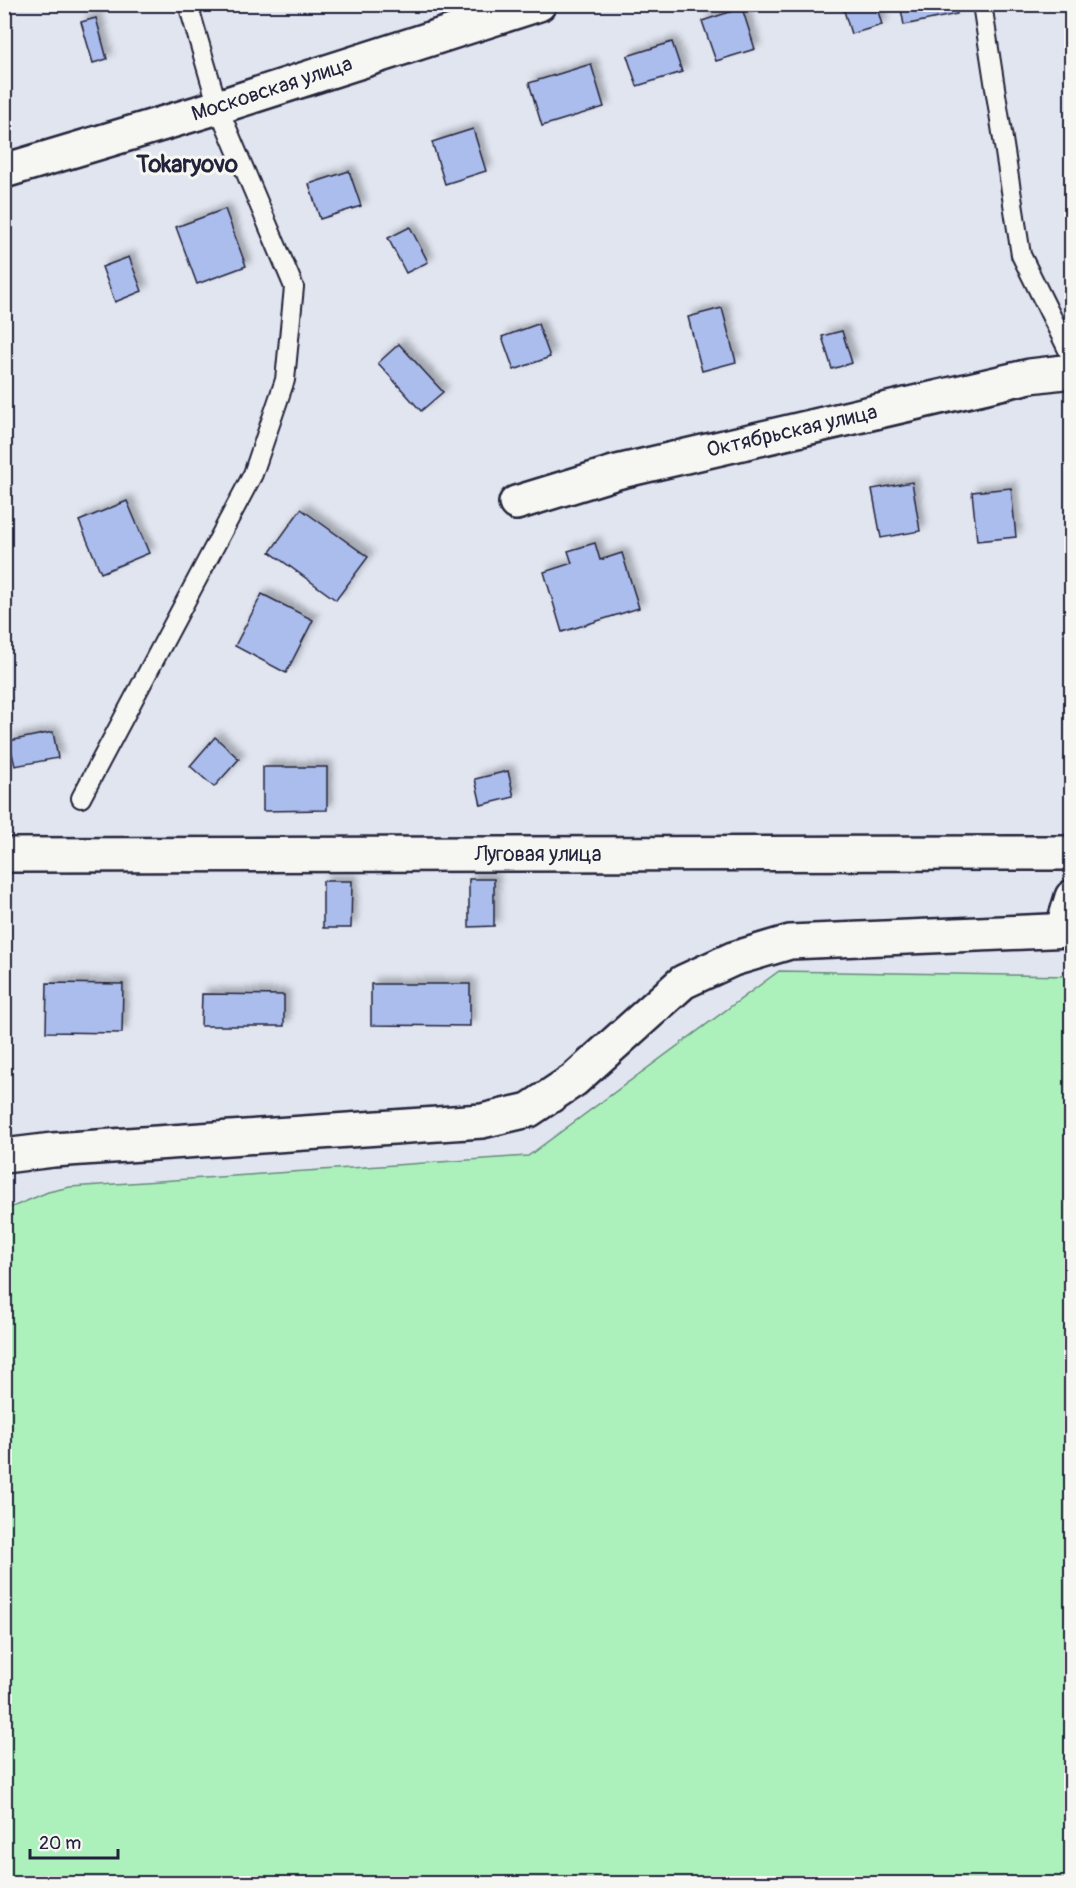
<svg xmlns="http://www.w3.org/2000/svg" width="1076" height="1888" font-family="Pangolin,sans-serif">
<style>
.green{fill:#acf1bc;stroke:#678a7c;stroke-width:1.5}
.building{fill:#abbded;stroke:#22223b;stroke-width:1.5;filter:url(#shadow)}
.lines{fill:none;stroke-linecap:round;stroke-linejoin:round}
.service-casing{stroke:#22223b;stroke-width:22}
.minor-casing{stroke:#22223b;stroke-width:38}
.service{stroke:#f6f6f2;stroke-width:18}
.minor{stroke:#f6f6f2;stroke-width:33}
.labels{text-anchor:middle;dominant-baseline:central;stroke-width:6;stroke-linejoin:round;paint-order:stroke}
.street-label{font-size:21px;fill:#22223b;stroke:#f6f6f2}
.quarter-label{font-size:24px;font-weight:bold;fill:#22223b;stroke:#f6f6f2}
</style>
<defs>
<filter id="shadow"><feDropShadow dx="5.5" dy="-5.5" stdDeviation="3" flood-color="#0004"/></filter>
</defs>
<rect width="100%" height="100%" fill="#e0e5f0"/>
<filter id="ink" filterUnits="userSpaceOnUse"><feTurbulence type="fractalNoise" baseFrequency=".0167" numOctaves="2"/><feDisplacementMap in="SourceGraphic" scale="12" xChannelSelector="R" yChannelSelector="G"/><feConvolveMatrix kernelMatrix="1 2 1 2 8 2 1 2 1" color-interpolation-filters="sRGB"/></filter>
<g filter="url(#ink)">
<path class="green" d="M 779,971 L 1071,976 L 1071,1883 L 5,1883 L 5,1210 L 48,1192 L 70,1187 L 528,1156 Z"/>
<g class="building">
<path d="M 842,4 L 876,4 L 882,25 L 851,34 Z"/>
<path d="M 900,4 L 955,4 L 957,14 L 904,25 Z"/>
<path d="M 742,8 L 755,49 L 716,61 L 702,21 Z"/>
<path d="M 96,18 L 107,59 L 93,63 L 81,22 Z"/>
<path d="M 672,42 L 682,72 L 637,86 L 627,56 Z"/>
<path d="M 591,64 L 604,107 L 542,126 L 529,83 Z"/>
<path d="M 473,129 L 486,171 L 445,184 L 432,142 Z"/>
<path d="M 349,171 L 361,206 L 320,219 L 309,184 Z"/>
<path d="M 225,209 L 246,266 L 197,284 L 176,227 Z"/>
<path d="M 410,227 L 428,262 L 406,273 L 388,238 Z"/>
<path d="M 129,257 L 142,291 L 115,302 L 102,267 Z"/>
<path d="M 722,308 L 736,362 L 702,371 L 688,317 Z"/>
<path d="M 538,324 L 550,357 L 514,370 L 502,337 Z"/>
<path d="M 842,331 L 852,363 L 832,369 L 822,336 Z"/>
<path d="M 399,344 L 443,392 L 421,411 L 378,363 Z"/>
<path d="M 912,482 L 920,531 L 881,538 L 872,489 Z"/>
<path d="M 1011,488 L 1016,537 L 977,541 L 972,492 Z"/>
<path d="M 127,501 L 149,553 L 101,573 L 79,521 Z"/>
<path d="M 301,509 L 368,557 L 336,600 L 270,552 Z"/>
<path d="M 595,543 L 600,560 L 622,553 L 639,608 L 562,632 L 544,572 L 572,563 L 568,551 Z"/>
<path d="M 262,594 L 313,620 L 286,673 L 235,646 Z"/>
<path d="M 53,732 L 58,758 L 15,766 L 9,741 Z"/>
<path d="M 215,737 L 239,759 L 214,787 L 190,766 Z"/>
<path d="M 263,767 L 327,767 L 327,810 L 263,811 Z"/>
<path d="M 508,771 L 514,797 L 481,805 L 475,779 Z"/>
<path d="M 469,879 L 494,879 L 494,926 L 469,927 Z"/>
<path d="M 323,881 L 352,881 L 351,928 L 323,928 Z"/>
<path d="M 47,983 L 123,984 L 122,1033 L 46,1032 Z"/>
<path d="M 371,984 L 470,984 L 470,1026 L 371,1025 Z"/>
<path d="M 202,994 L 284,995 L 284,1026 L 201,1026 Z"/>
</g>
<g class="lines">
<defs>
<g id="service">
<path d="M 982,4 L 1021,255 L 1072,358"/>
<path d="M 81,798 L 253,474 L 285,380 L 294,287 L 218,107 L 188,4"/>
</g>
<g id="minor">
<path d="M 4,171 L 218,107 L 539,4"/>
<path d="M 516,503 L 617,472 L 1030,376 L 1072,371"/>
<path d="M 4,855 L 1072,853"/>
<path d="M 1062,930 L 1072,897"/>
<path d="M 4,1156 L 53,1150 L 482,1121 L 529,1110 L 574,1080 L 683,982 L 733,959 L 790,942 L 1072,930"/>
</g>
</defs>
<use href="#service" class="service-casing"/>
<use href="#minor" class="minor-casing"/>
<use href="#service" class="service"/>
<use href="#minor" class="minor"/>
</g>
</g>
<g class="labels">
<g class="street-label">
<text transform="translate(272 89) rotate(-18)">Московская улица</text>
<text transform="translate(792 431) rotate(-13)">Октябрьская улица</text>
<text x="538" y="854">Луговая улица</text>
</g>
<g class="quarter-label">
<text x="187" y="164">Tokaryovo</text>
</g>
</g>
<rect width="1076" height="1888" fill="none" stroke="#f6f6f2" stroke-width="24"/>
<rect x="12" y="12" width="1052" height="1864" fill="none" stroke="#22223b" stroke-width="2" filter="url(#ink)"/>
<path d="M30 1849v9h88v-9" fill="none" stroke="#22223b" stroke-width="3"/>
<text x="39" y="1849" font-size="18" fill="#22223b" stroke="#f6f6f2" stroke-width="4.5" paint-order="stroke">20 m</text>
</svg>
